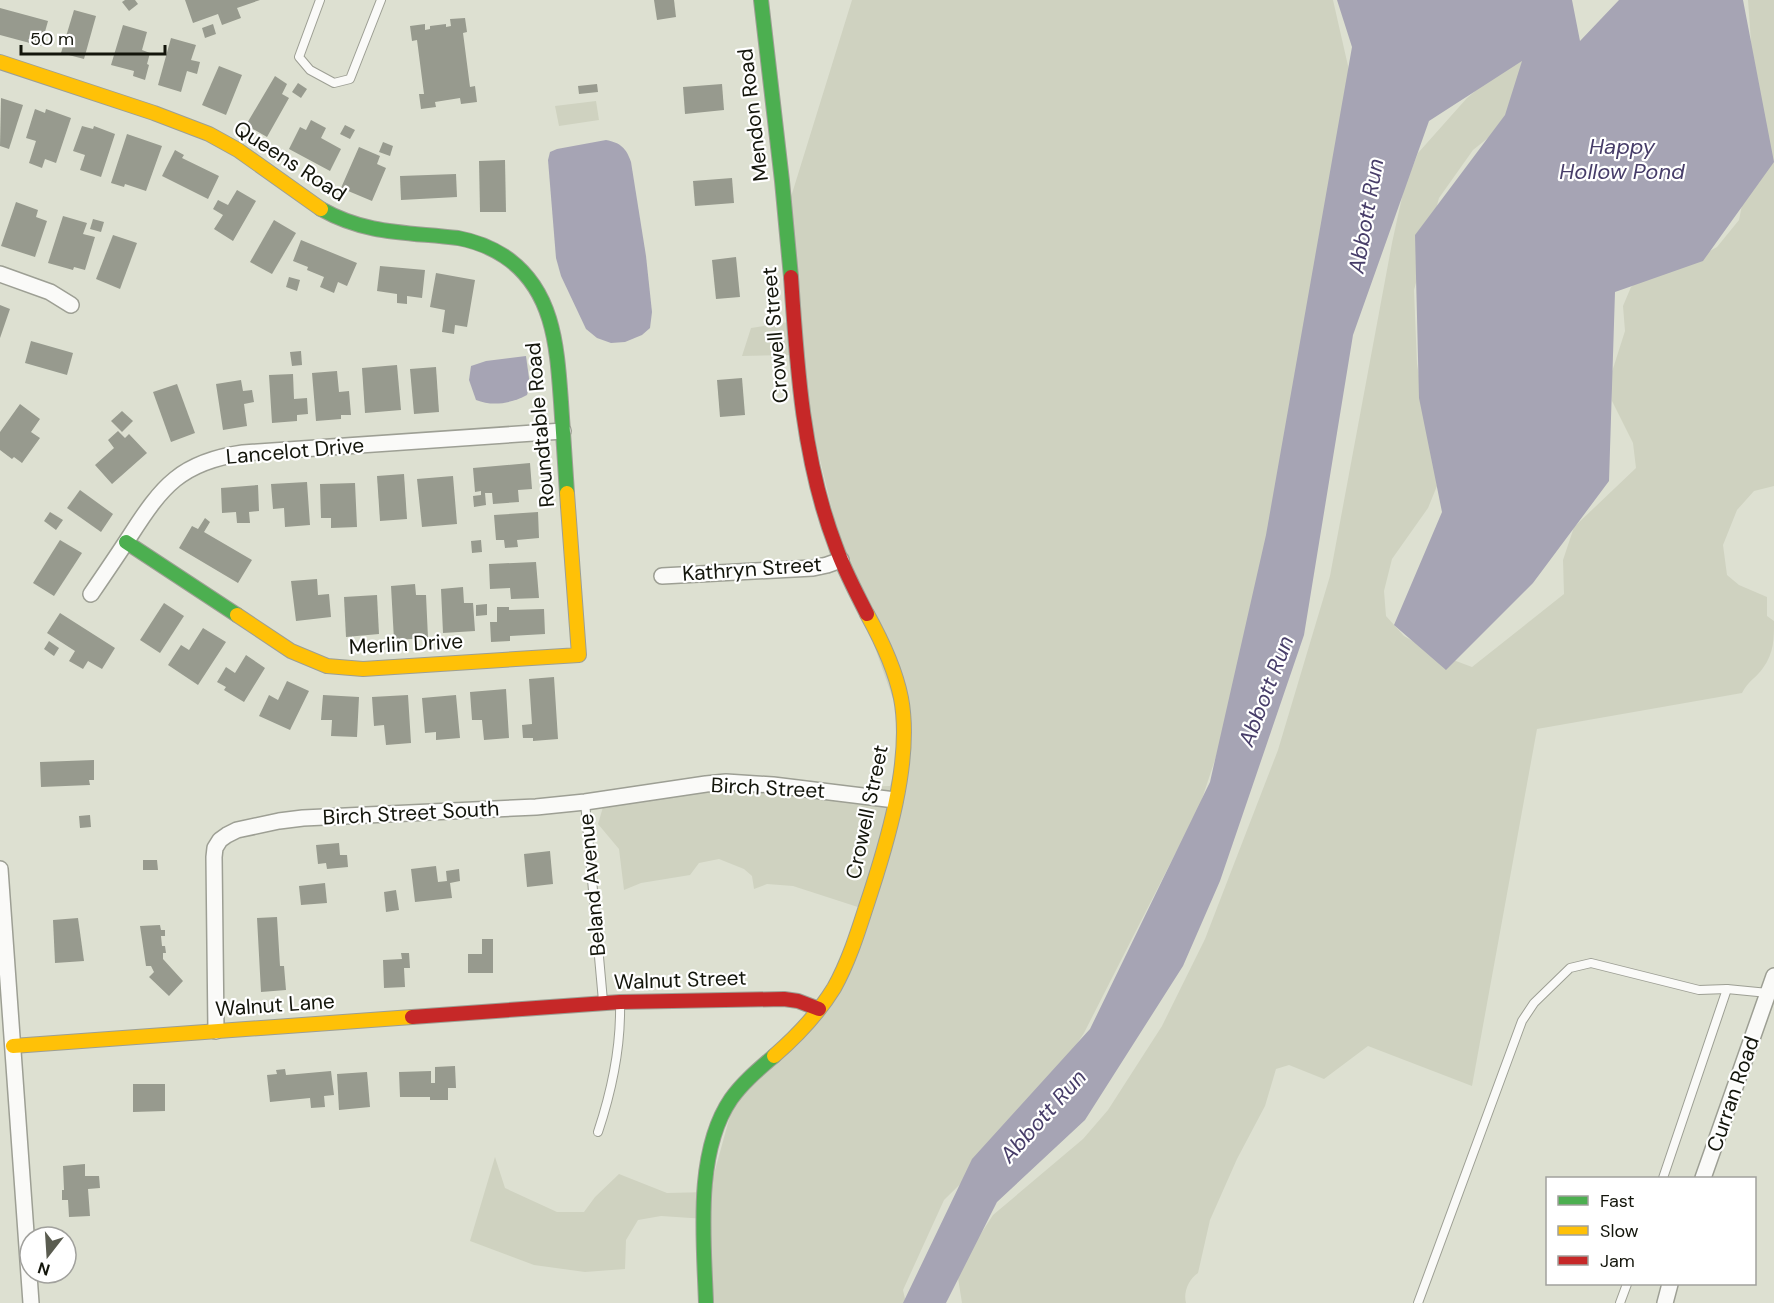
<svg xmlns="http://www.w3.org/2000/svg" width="1774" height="1303" font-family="'DM Sans',sans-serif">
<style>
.green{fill:#cfd2c0}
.water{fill:#a6a4b4}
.building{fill:#979a8e}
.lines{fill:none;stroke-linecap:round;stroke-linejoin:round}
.lane-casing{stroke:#9d9f94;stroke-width:10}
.street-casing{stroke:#9d9f94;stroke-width:18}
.fast-casing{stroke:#9d9f94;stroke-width:16}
.slow-casing{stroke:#9d9f94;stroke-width:16}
.jam-casing{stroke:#9d9f94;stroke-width:16}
.lane{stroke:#fafaf8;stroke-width:8}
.street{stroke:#fafaf8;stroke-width:15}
.fast{stroke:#4caf50;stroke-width:14}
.slow{stroke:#ffc107;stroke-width:14}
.jam{stroke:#c62828;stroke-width:14}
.labels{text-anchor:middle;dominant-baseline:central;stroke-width:4.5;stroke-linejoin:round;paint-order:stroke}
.street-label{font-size:21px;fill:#13150b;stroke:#fff}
.water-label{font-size:22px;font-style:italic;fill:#473d69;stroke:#fff}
</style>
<rect width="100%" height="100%" fill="#dde0d1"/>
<g class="green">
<path d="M 852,0 L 1333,0 L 1351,79 L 1245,669 L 1200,805 L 1084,1033 L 1044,1094 L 1023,1122 L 944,1200 L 903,1290 L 906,1303 L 711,1303 L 706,1219 L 661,1216 L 638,1220 L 626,1240 L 625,1269 L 585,1272 L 534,1265 L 470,1241 L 495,1157 L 505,1188 L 557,1212 L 584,1212 L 595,1197 L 619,1174 L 667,1193 L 709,1192 L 736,1094 L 817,1015 L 864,909 L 793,886 L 767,884 L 754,889 L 752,876 L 744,869 L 719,859 L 699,863 L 690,875 L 641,883 L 624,890 L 619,849 L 598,824 L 606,797 L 626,792 L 890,786 L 905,733 L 844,560 L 795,355 L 742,356 L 751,328 L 795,321 L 786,213 Z"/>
<path d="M 1748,0 L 1774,0 L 1774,486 L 1754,491 L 1737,510 L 1723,545 L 1727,575 L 1739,585 L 1767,597 L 1767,616 L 1774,621 C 1774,639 1774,653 1763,668 C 1756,678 1748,681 1742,693 L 1537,729 L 1472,1086 L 1368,1046 L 1324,1079 L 1289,1065 L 1276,1069 L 1265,1106 L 1237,1159 L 1210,1220 L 1198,1273 C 1189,1279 1183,1292 1186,1303 L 962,1303 L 958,1278 L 967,1255 L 993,1215 L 1083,1139 L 1108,1110 L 1162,1026 L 1205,939 L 1278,750 L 1330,576 L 1392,243 L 1404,188 L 1418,153 L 1467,98 L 1524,50 L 1547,39 L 1498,130 L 1473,150 L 1439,198 L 1414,290 L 1417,364 L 1437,486 L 1428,508 L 1392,559 L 1384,591 L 1386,616 L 1404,636 L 1432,652 L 1472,667 L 1564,594 L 1563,560 L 1574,527 L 1636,468 L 1633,443 L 1612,401 L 1610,378 L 1625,331 L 1623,306 L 1631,287 L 1652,270 L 1698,258 L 1717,247 L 1739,220 L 1749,170 L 1751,42 Z"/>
<path d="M 596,101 L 599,120 L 559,126 L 555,106 Z"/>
</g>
<g class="water">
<path d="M 1337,0 L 1572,0 L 1580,41 L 1619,0 L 1743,0 L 1774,162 L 1703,261 L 1615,292 L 1609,481 L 1533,583 L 1446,670 L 1394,625 L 1442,512 L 1419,398 L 1415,235 L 1505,115 L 1522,61 L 1429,121 L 1353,335 L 1304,635 L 1220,881 L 1183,966 L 1085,1120 L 997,1202 L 946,1303 L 903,1303 L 972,1159 L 1090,1029 L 1210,782 L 1266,535 L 1352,47 Z"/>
<path d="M 606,140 C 621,143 626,148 631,162 L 646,256 L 652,312 L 650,328 L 642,335 L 625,342 L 611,343 L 597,338 L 586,329 L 561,276 L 556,258 L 548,160 L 550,152 L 557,149 Z"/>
<path d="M 526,356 L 530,385 L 527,395 C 512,403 493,407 476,400 L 469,380 L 471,366 L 486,361 Z"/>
</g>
<g class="building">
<path d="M 125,0 L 135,0 L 138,4 L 129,11 L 122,2 Z"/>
<path d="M 185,0 L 260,0 L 237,8 L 241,18 L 222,25 L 218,14 L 193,23 Z"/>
<path d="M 654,0 L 674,0 L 676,17 L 657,20 Z"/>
<path d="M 0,8 L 48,21 L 41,46 L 0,35 Z"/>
<path d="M 74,10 L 96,16 L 84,59 L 61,53 Z"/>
<path d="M 465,18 L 467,32 L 463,33 L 470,87 L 475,86 L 477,102 L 461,104 L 460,98 L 435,102 L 436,107 L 421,109 L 419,94 L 424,94 L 417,40 L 412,41 L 410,26 L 425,24 L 425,30 L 430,29 L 430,26 L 446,24 L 446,27 L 451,26 L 450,19 Z"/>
<path d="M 213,24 L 216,34 L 205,38 L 202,28 Z"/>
<path d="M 123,25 L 147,32 L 142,50 L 150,53 L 147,64 L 149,65 L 145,80 L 133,76 L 134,71 L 111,65 Z"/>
<path d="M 171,38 L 196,45 L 191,60 L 200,62 L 197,74 L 187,71 L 181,92 L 158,85 Z"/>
<path d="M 219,66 L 242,75 L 226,115 L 202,105 Z"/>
<path d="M 275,76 L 287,84 L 282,94 L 289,98 L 267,137 L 246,125 Z"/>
<path d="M 298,83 L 307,89 L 301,98 L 292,92 Z"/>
<path d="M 597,84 L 598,92 L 579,94 L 578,86 Z"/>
<path d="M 722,84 L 724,110 L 685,114 L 683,87 Z"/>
<path d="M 1,98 L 23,105 L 9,149 L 0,146 Z"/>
<path d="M 35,109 L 45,113 L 46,109 L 71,118 L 56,163 L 45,159 L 42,168 L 29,163 L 36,141 L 26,138 Z"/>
<path d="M 311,120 L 326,128 L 321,138 L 341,149 L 330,171 L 289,149 L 300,127 L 306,130 Z"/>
<path d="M 345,125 L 355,130 L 350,139 L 340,134 Z"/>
<path d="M 82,126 L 93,129 L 94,126 L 115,134 L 101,177 L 80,170 L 85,155 L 73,151 Z"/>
<path d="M 127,134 L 162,146 L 146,191 L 125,184 L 124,187 L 111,183 Z"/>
<path d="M 383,142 L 393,146 L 390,156 L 379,152 Z"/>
<path d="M 359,147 L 380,156 L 377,164 L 386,168 L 372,201 L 341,188 Z"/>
<path d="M 175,150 L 184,155 L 182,158 L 219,176 L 208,199 L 162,176 Z"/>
<path d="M 505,160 L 506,212 L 480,212 L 479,161 Z"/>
<path d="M 456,174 L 457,197 L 401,200 L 400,176 Z"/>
<path d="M 732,178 L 734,203 L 695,206 L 693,181 Z"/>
<path d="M 237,190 L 256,201 L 233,241 L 214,229 L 223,215 L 213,209 L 218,200 L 228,205 Z"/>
<path d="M 16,202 L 38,210 L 36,217 L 47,221 L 35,257 L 1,246 Z"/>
<path d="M 63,216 L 87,223 L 83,234 L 95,237 L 85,270 L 74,267 L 73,270 L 48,263 Z"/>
<path d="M 93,219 L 104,222 L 101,232 L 90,229 Z"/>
<path d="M 274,220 L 296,233 L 272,274 L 250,262 Z"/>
<path d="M 113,235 L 137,243 L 120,289 L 96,279 Z"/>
<path d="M 301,240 L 357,263 L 347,286 L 338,282 L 334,293 L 320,287 L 324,277 L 307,270 L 308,267 L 293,261 Z"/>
<path d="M 736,257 L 740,297 L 716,299 L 712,260 Z"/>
<path d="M 380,266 L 425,270 L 422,298 L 407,296 L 407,304 L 397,303 L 397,294 L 377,291 Z"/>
<path d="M 436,273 L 475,280 L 467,327 L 455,325 L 454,334 L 442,332 L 445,310 L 430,307 Z"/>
<path d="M 289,277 L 300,280 L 297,291 L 286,287 Z"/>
<path d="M 0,305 L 10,309 L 0,338 Z"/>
<path d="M 31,341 L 73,353 L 67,375 L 25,363 Z"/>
<path d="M 301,351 L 302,365 L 292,366 L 290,352 Z"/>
<path d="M 397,365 L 401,410 L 365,413 L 362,368 Z"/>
<path d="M 436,367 L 439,412 L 414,414 L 410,369 Z"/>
<path d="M 337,371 L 339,392 L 349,391 L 351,415 L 341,415 L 341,419 L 316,421 L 312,373 Z"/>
<path d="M 293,374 L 294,399 L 307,398 L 308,414 L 297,415 L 297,421 L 272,423 L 269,375 Z"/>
<path d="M 742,378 L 745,415 L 720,417 L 717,380 Z"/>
<path d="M 241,380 L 243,391 L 252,390 L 254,402 L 244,404 L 247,426 L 223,430 L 216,384 Z"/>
<path d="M 177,384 L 195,433 L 171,442 L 153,392 Z"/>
<path d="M 20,404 L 40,419 L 31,432 L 40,438 L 22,463 L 14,457 L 12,459 L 0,450 L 0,432 Z"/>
<path d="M 122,411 L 133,421 L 122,432 L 111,421 Z"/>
<path d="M 118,431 L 125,438 L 129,434 L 147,453 L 112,484 L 95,465 L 114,448 L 108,440 Z"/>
<path d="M 530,463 L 532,489 L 518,490 L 519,502 L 493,504 L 492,493 L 485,493 L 486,505 L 474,507 L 473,496 L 481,495 L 481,491 L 475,492 L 473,468 Z"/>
<path d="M 404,474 L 407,519 L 380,521 L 377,476 Z"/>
<path d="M 453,476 L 457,524 L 422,527 L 417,479 Z"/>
<path d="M 307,482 L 310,525 L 285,527 L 284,508 L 273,509 L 271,484 Z"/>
<path d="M 355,483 L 357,527 L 331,528 L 331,518 L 321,518 L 320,484 Z"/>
<path d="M 258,485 L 259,511 L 249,512 L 250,523 L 237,523 L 236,512 L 222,513 L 221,488 Z"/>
<path d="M 80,490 L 113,514 L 101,532 L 67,508 Z"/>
<path d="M 50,512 L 63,520 L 56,530 L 44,521 Z"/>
<path d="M 538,512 L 539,538 L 517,540 L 518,547 L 505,548 L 504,540 L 496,540 L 494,515 Z"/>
<path d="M 205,518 L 210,522 L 204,532 L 252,560 L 238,583 L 179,548 L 192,526 L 198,529 Z"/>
<path d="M 60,540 L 82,553 L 54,596 L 33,583 Z"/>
<path d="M 481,540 L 482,552 L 472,553 L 471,541 Z"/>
<path d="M 536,562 L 539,598 L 511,599 L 510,588 L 490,589 L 489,564 Z"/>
<path d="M 317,579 L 318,595 L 329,594 L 331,617 L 296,621 L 291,581 Z"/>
<path d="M 415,584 L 416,595 L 426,595 L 428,638 L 394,640 L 391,586 Z"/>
<path d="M 463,587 L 464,603 L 473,603 L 475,631 L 443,633 L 441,589 Z"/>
<path d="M 377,595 L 379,634 L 346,637 L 344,597 Z"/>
<path d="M 164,603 L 184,616 L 160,653 L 140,640 Z"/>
<path d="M 487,604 L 487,615 L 476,616 L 476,605 Z"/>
<path d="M 497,607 L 509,607 L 509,610 L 544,609 L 545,634 L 510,636 L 510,641 L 491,642 L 490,622 L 497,622 Z"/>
<path d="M 60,613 L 115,648 L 102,669 L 88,661 L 83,669 L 69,661 L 75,651 L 47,633 Z"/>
<path d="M 203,628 L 226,642 L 198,685 L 168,665 L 181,645 L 189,650 Z"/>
<path d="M 49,641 L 59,648 L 54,656 L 44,649 Z"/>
<path d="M 246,655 L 265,668 L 244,702 L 224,690 L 226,687 L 217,682 L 226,667 L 235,673 Z"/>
<path d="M 554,677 L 558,739 L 533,741 L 533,738 L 523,738 L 522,725 L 532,724 L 529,679 Z"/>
<path d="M 287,681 L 309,691 L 290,730 L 259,716 L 269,695 L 278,700 Z"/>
<path d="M 506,689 L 509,738 L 484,740 L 482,720 L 472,720 L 470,692 Z"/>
<path d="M 323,695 L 359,697 L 357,737 L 331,736 L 332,720 L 321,720 Z"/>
<path d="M 408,695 L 411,743 L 386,745 L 384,725 L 374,726 L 372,697 Z"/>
<path d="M 456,695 L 460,738 L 436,740 L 436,732 L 425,733 L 422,698 Z"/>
<path d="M 94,760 L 94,780 L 89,780 L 90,785 L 41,787 L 40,762 Z"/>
<path d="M 90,815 L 91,827 L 80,828 L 79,816 Z"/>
<path d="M 339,843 L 340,855 L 347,855 L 348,867 L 327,869 L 326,863 L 318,864 L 316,845 Z"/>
<path d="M 550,851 L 553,884 L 527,887 L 524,854 Z"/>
<path d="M 143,860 L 157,860 L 158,870 L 143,870 Z"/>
<path d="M 436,866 L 438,882 L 447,881 L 446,871 L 459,869 L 460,881 L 450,883 L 452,898 L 415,902 L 411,869 Z"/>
<path d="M 325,883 L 327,903 L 301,905 L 299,886 Z"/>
<path d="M 396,890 L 399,910 L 386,912 L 384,892 Z"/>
<path d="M 277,917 L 280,966 L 284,966 L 286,990 L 261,992 L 257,918 Z"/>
<path d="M 78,918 L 84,961 L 55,963 L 53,920 Z"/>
<path d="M 160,925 L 161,930 L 165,930 L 165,936 L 161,936 L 162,946 L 165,946 L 166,953 L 163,953 L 163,959 L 183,981 L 169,996 L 149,977 L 154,972 L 151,966 L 146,966 L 140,926 Z"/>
<path d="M 482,939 L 493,939 L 493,973 L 468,973 L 468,954 L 482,954 Z"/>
<path d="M 401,953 L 409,953 L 410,968 L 404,968 L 405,987 L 384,988 L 383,960 L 402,959 Z"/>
<path d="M 455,1066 L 456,1088 L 448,1088 L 448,1100 L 430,1100 L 430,1097 L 400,1097 L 399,1072 L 431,1071 L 431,1083 L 435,1083 L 435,1067 Z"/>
<path d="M 285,1069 L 286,1075 L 331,1071 L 334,1095 L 324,1096 L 325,1107 L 311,1108 L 310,1098 L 270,1102 L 267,1075 L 277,1074 L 276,1070 Z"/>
<path d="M 367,1072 L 370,1107 L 339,1110 L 337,1074 Z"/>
<path d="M 133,1084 L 165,1084 L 165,1111 L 133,1112 Z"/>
<path d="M 85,1164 L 85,1176 L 99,1176 L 100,1188 L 88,1189 L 90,1216 L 69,1217 L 68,1200 L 62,1200 L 62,1190 L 64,1190 L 63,1166 Z"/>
</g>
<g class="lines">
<defs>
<g id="lane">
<path d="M 320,0 L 299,57 L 310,70 L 334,83 L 350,79 L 381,0"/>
<path d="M 585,802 L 603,1001"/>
<path d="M 598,1132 C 612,1090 621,1048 620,1004"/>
<path d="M 1663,1178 L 1727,989"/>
<path d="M 1418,1303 L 1522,1021 L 1534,1003 L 1570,968 L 1591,963 L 1699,990 L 1727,989 L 1768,993"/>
<path d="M 1620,1303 L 1627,1284"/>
</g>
<g id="street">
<path d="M 0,274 L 50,292 L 71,305"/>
<path d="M 662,576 L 813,568 L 827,565 L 841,560"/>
<path d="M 91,594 C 104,575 117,556 130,536 C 162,486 181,462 243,453 L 563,431"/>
<path d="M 0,869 L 31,1303"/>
<path d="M 216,1031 L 214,857 L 215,848 L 220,840 L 227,835 L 237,830 L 279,821 L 303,818 L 536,807 L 585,802 L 706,784 L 726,782 L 773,785 L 895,800"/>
<path d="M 1703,1178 L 1774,976"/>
<path d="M 1665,1303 L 1670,1284"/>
</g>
<g id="fast">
<path d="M 761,0 L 782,181 L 791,277"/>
<path d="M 321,209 C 367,235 408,232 458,238 C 474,241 490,247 504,256 C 554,289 557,347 561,402 C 563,432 565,462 567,493"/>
<path d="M 126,542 L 237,615"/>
<path d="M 706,1303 C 704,1241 694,1153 731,1099 C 743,1082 759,1069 774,1056"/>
</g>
<g id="slow">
<path d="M 0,62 L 154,113 L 209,134 L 238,150 L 321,209"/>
<path d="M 237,615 L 291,651 L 327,666 L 363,669 L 579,655 L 567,493"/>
<path d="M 13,1046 L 412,1017"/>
<path d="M 774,1056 C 797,1036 818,1014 834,988 C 848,963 857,935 866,907 C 886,847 913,761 901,698 C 895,668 882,641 867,614"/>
</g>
<g id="jam">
<path d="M 791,277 C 797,369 803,461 836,547 C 844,570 856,592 867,614"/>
<path d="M 412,1017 L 620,1002 L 784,999 L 798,1001 L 819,1009"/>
</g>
</defs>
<use href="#lane" class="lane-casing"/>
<use href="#street" class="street-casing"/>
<use href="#fast" class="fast-casing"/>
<use href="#slow" class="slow-casing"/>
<use href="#jam" class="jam-casing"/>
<use href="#lane" class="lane"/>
<use href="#street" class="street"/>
<use href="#fast" class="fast"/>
<use href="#slow" class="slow"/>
<use href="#jam" class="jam"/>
</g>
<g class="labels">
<g class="street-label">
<text transform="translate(753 115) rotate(-97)">Mendon Road</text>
<text transform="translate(290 161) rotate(33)">Queens Road</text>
<text transform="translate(775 335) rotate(-95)">Crowell Street</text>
<text transform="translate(540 425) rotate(-95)">Roundtable Road</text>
<text transform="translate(295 451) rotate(-5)">Lancelot Drive</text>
<text transform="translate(752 569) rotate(-4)">Kathryn Street</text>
<text transform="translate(406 644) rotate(-3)">Merlin Drive</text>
<text transform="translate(768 788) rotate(3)">Birch Street</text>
<text transform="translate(867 812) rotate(-78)">Crowell Street</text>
<text transform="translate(411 813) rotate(-3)">Birch Street South</text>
<text transform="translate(592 885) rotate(-95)">Beland Avenue</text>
<text transform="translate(680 980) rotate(-2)">Walnut Street</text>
<text transform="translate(275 1005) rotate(-4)">Walnut Lane</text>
<text transform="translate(1733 1094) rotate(-71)">Curran Road</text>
</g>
<g class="water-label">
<text x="1622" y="146">Happy<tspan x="1622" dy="25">Hollow Pond</tspan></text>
<text transform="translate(1366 216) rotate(-80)">Abbott Run</text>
<text transform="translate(1266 691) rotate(-69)">Abbott Run</text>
<text transform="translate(1043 1116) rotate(-48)">Abbott Run</text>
</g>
</g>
<rect x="1546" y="1177" width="210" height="108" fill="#ffffff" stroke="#a1a19d" stroke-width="1.5"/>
<rect x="1558" y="1196" width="30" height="9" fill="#4caf50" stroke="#a1a19d" stroke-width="1.5"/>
<text x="1600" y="1207" font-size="18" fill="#13150b">Fast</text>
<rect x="1558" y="1226" width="30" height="9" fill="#ffc107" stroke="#a1a19d" stroke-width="1.5"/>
<text x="1600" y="1237" font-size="18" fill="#13150b">Slow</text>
<rect x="1558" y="1256" width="30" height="9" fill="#c62828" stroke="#a1a19d" stroke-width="1.5"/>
<text x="1600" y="1267" font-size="18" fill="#13150b">Jam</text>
<g transform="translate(48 1255) rotate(197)"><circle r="28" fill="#ffffff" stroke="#a1a19d" stroke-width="1.5"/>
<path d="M0-4.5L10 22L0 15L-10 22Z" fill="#5a5c50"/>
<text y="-9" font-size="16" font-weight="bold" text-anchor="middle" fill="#13150b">N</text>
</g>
<path d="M21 45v9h144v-9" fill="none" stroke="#13150b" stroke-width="3"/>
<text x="30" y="45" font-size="18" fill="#13150b" stroke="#ffffff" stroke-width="4.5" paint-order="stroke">50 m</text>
</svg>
